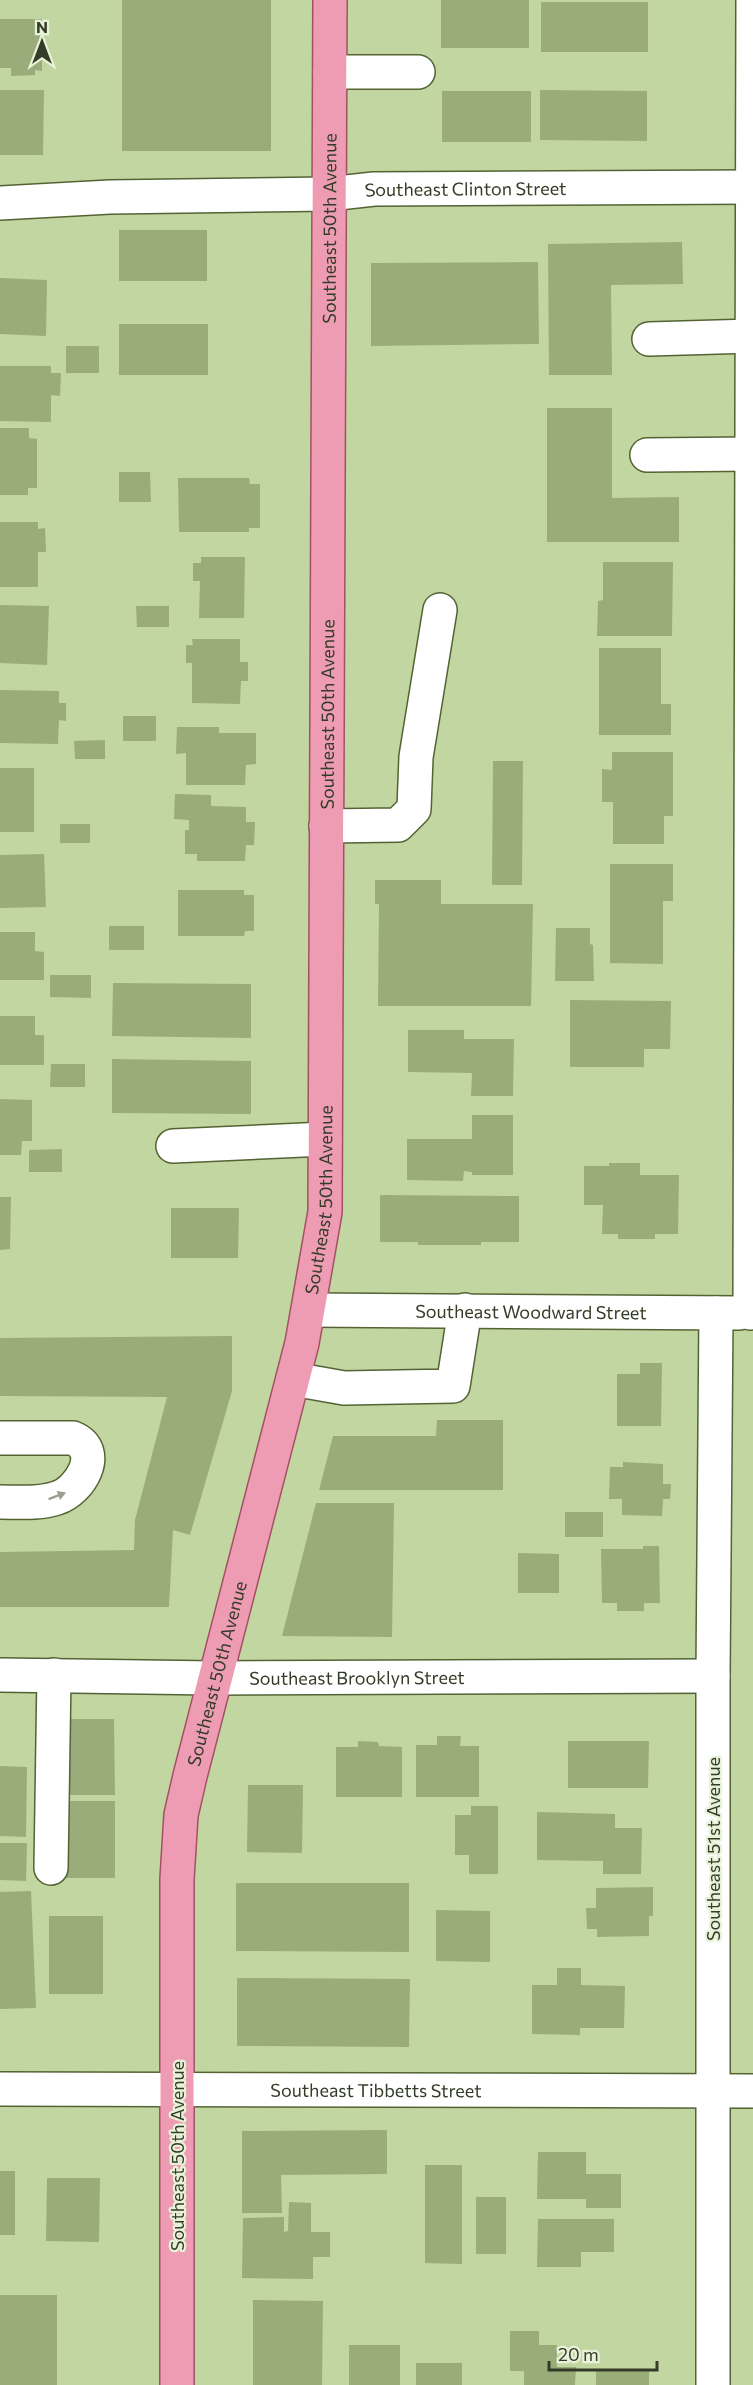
<svg xmlns="http://www.w3.org/2000/svg" width="753" height="2385" font-family="Commissioner,sans-serif">
<style>
.building{fill:#9aac7a}
.lines{fill:none;stroke-linecap:round;stroke-linejoin:round}
.minor-casing{stroke:#536334;stroke-width:36}
.major-casing{stroke:#a55062;stroke-width:36}
.minor{stroke:#fff;stroke-width:33}
.major{stroke:#ee9cb4;stroke-width:33}
.oneway{fill:#9a9e93}
.labels{text-anchor:middle;dominant-baseline:central;stroke-width:4.5;stroke-linejoin:round;paint-order:stroke}
.street-label{font-size:18px;fill:#343c27;stroke:#e8f2d8}
</style>
<rect width="100%" height="100%" fill="#c2d6a2"/>
<g class="building">
<rect x="122" y="0" width="149" height="151"/>
<rect x="441" y="0" width="88" height="48"/>
<rect x="541" y="2" width="107" height="50"/>
<path d="M 0,19 L 42,19 L 42,71 L 35,70 L 35,75 L 11,76 L 11,68 L 0,68 Z"/>
<path d="M 0,90 L 44,90 L 43,155 L 0,155 Z"/>
<path d="M 540,90 L 647,91 L 647,141 L 540,140 Z"/>
<rect x="442" y="91" width="89" height="51"/>
<rect x="119" y="230" width="88" height="51"/>
<path d="M 682,242 L 683,284 L 611,285 L 612,375 L 549,375 L 548,244 Z"/>
<path d="M 538,262 L 539,344 L 371,346 L 371,263 Z"/>
<path d="M 0,278 L 47,280 L 46,336 L 0,334 Z"/>
<rect x="119" y="324" width="89" height="51"/>
<rect x="66" y="346" width="33" height="27"/>
<path d="M 0,366 L 51,366 L 51,373 L 61,373 L 60,396 L 51,395 L 51,422 L 0,421 Z"/>
<path d="M 547,408 L 612,408 L 612,498 L 679,497 L 679,542 L 547,542 Z"/>
<path d="M 0,428 L 29,428 L 29,438 L 37,439 L 37,488 L 28,488 L 28,495 L 0,495 Z"/>
<path d="M 119,472 L 150,472 L 151,502 L 119,502 Z"/>
<path d="M 178,478 L 249,478 L 250,484 L 260,484 L 260,528 L 249,528 L 249,532 L 179,532 Z"/>
<path d="M 0,522 L 38,522 L 38,529 L 45,528 L 46,552 L 38,552 L 38,587 L 0,587 Z"/>
<path d="M 201,557 L 245,557 L 244,618 L 199,618 L 200,581 L 193,581 L 193,563 L 201,563 Z"/>
<path d="M 603,562 L 673,562 L 672,636 L 597,636 L 598,601 L 603,600 Z"/>
<path d="M 0,605 L 49,606 L 47,665 L 0,663 Z"/>
<path d="M 136,606 L 169,606 L 169,627 L 137,627 Z"/>
<path d="M 192,639 L 240,639 L 240,662 L 248,662 L 248,681 L 241,681 L 240,704 L 192,703 L 192,663 L 186,663 L 186,645 L 193,645 Z"/>
<path d="M 599,648 L 661,648 L 661,704 L 671,704 L 671,735 L 599,735 Z"/>
<path d="M 0,690 L 59,691 L 59,703 L 66,703 L 66,721 L 59,720 L 58,744 L 0,743 Z"/>
<rect x="123" y="716" width="33" height="25"/>
<path d="M 177,727 L 219,727 L 219,733 L 256,733 L 256,764 L 246,765 L 245,785 L 186,785 L 186,753 L 176,754 Z"/>
<path d="M 105,740 L 105,759 L 75,759 L 74,741 Z"/>
<path d="M 612,752 L 673,752 L 673,816 L 664,816 L 664,844 L 613,844 L 613,802 L 602,802 L 602,769 L 612,770 Z"/>
<path d="M 493,761 L 523,761 L 522,885 L 492,885 Z"/>
<rect x="0" y="768" width="34" height="64"/>
<path d="M 175,794 L 211,795 L 211,806 L 246,807 L 246,822 L 255,822 L 254,845 L 246,845 L 245,861 L 197,861 L 197,854 L 185,854 L 185,830 L 189,830 L 189,820 L 174,819 Z"/>
<rect x="60" y="824" width="30" height="19"/>
<path d="M 44,854 L 46,907 L 0,908 L 0,855 Z"/>
<path d="M 610,864 L 673,864 L 673,901 L 663,901 L 663,964 L 610,963 Z"/>
<path d="M 375,880 L 441,880 L 441,904 L 533,904 L 531,1006 L 378,1006 L 379,904 L 375,904 Z"/>
<path d="M 178,890 L 244,890 L 244,895 L 254,895 L 254,931 L 245,931 L 244,936 L 178,936 Z"/>
<rect x="109" y="926" width="35" height="24"/>
<path d="M 556,928 L 590,928 L 590,944 L 593,945 L 594,981 L 555,981 Z"/>
<path d="M 0,932 L 35,932 L 35,951 L 44,952 L 44,980 L 0,980 Z"/>
<path d="M 50,975 L 91,975 L 91,998 L 50,997 Z"/>
<path d="M 113,983 L 251,984 L 251,1038 L 112,1036 Z"/>
<path d="M 570,1000 L 671,1001 L 670,1049 L 644,1049 L 644,1067 L 570,1067 Z"/>
<path d="M 0,1016 L 35,1016 L 35,1035 L 44,1035 L 44,1065 L 0,1065 Z"/>
<path d="M 408,1030 L 464,1030 L 464,1039 L 514,1039 L 513,1096 L 471,1096 L 472,1073 L 408,1072 Z"/>
<path d="M 112,1059 L 251,1061 L 251,1114 L 112,1113 Z"/>
<path d="M 51,1064 L 85,1064 L 85,1087 L 50,1087 Z"/>
<path d="M 0,1099 L 32,1100 L 32,1141 L 22,1141 L 21,1155 L 0,1155 Z"/>
<path d="M 472,1115 L 513,1115 L 513,1175 L 472,1175 L 472,1172 L 464,1171 L 463,1181 L 407,1180 L 407,1139 L 472,1139 Z"/>
<path d="M 62,1149 L 62,1172 L 29,1172 L 29,1150 Z"/>
<path d="M 609,1163 L 640,1163 L 640,1175 L 679,1175 L 678,1234 L 655,1234 L 655,1239 L 618,1239 L 618,1234 L 602,1234 L 603,1205 L 584,1205 L 584,1166 L 609,1166 Z"/>
<path d="M 380,1195 L 519,1196 L 519,1242 L 481,1242 L 481,1245 L 418,1245 L 418,1242 L 380,1242 Z"/>
<path d="M 0,1197 L 11,1197 L 10,1249 L 0,1250 Z"/>
<path d="M 171,1208 L 239,1208 L 238,1258 L 171,1258 Z"/>
<path d="M 232,1336 L 232,1391 L 190,1535 L 173,1530 L 169,1607 L 0,1607 L 0,1552 L 134,1550 L 135,1520 L 167,1397 L 0,1396 L 0,1338 Z"/>
<path d="M 640,1363 L 662,1363 L 661,1426 L 617,1426 L 617,1374 L 640,1374 Z"/>
<path d="M 437,1420 L 503,1420 L 503,1490 L 319,1490 L 333,1436 L 436,1436 Z"/>
<path d="M 623,1462 L 663,1464 L 663,1484 L 671,1484 L 670,1499 L 663,1499 L 662,1516 L 622,1515 L 622,1499 L 609,1499 L 610,1467 L 623,1467 Z"/>
<path d="M 316,1503 L 394,1503 L 392,1637 L 282,1636 Z"/>
<rect x="565" y="1512" width="38" height="25"/>
<path d="M 643,1546 L 659,1546 L 660,1603 L 644,1603 L 644,1611 L 617,1611 L 617,1603 L 602,1603 L 601,1549 L 643,1549 Z"/>
<path d="M 518,1553 L 559,1554 L 559,1593 L 518,1593 Z"/>
<path d="M 61,1719 L 114,1719 L 115,1795 L 62,1795 Z"/>
<path d="M 437,1736 L 461,1736 L 460,1746 L 479,1746 L 479,1797 L 416,1797 L 416,1745 L 437,1745 Z"/>
<path d="M 358,1741 L 378,1742 L 379,1746 L 402,1747 L 402,1797 L 336,1797 L 336,1747 L 358,1747 Z"/>
<path d="M 568,1741 L 649,1741 L 648,1788 L 568,1788 Z"/>
<path d="M 0,1766 L 27,1767 L 26,1837 L 0,1836 Z"/>
<path d="M 248,1785 L 303,1785 L 302,1853 L 247,1852 Z"/>
<rect x="62" y="1801" width="53" height="77"/>
<path d="M 471,1806 L 498,1806 L 498,1874 L 469,1874 L 469,1855 L 455,1855 L 455,1815 L 471,1815 Z"/>
<path d="M 537,1812 L 615,1814 L 615,1828 L 642,1828 L 641,1874 L 603,1874 L 603,1861 L 537,1860 Z"/>
<path d="M 0,1843 L 27,1843 L 26,1881 L 0,1880 Z"/>
<path d="M 236,1883 L 409,1883 L 409,1952 L 236,1951 Z"/>
<path d="M 653,1887 L 653,1916 L 649,1916 L 649,1936 L 597,1937 L 597,1929 L 587,1929 L 586,1908 L 596,1908 L 596,1888 Z"/>
<path d="M 31,1891 L 36,2008 L 0,2009 L 0,1892 Z"/>
<path d="M 436,1910 L 490,1911 L 490,1962 L 436,1961 Z"/>
<rect x="49" y="1916" width="54" height="78"/>
<path d="M 557,1968 L 581,1968 L 581,1985 L 625,1986 L 624,2028 L 580,2028 L 580,2035 L 532,2034 L 532,1985 L 557,1985 Z"/>
<path d="M 237,1978 L 410,1979 L 409,2047 L 237,2046 Z"/>
<path d="M 387,2130 L 387,2174 L 281,2175 L 282,2213 L 242,2213 L 242,2131 Z"/>
<path d="M 538,2152 L 586,2152 L 586,2174 L 621,2174 L 621,2208 L 586,2208 L 586,2199 L 537,2199 Z"/>
<path d="M 425,2165 L 462,2165 L 462,2264 L 425,2263 Z"/>
<rect x="0" y="2171" width="15" height="64"/>
<path d="M 47,2178 L 100,2178 L 99,2242 L 46,2241 Z"/>
<rect x="476" y="2197" width="30" height="57"/>
<path d="M 289,2202 L 311,2203 L 311,2232 L 330,2232 L 330,2257 L 313,2257 L 313,2279 L 242,2278 L 243,2218 L 284,2217 L 284,2232 L 288,2231 Z"/>
<path d="M 538,2219 L 614,2219 L 614,2252 L 581,2252 L 581,2267 L 537,2267 Z"/>
<rect x="0" y="2295" width="57" height="90"/>
<path d="M 253,2300 L 323,2301 L 322,2385 L 253,2385 Z"/>
<path d="M 510,2331 L 539,2331 L 539,2345 L 557,2345 L 557,2367 L 576,2367 L 575,2385 L 524,2385 L 524,2371 L 510,2371 Z"/>
<rect x="349" y="2345" width="51" height="40"/>
<rect x="416" y="2363" width="46" height="22"/>
<rect x="596" y="2371" width="53" height="14"/>
</g>
<g class="lines">
<defs>
<g id="minor">
<path d="M 330,72 L 418,72"/>
<path id="s1" d="M 0,203 L 110,197 L 329,194 L 374,189 L 753,187"/>
<path d="M 649,339 L 752,336"/>
<path d="M 647,455 L 752,454"/>
<path d="M 326,826 L 398,825 L 414,809 L 416,757 L 440,610"/>
<path d="M 173,1146 L 325,1139"/>
<path id="s2" d="M 309,1310 L 739,1313"/>
<path d="M 750,1313 L 753,0"/>
<path d="M 293,1379 L 344,1388 L 453,1386 L 465,1310"/>
<path d="M 0,1438 L 73,1438 C 104,1451 80,1491 57,1498 C 39,1504 19,1502 0,1502"/>
<path id="s3" d="M 0,1675 L 215,1678 L 713,1676"/>
<path d="M 51,1868 L 54,1675"/>
<path id="s4" d="M 0,2089 L 753,2091"/>
<path d="M 713,2385 L 713,1676 L 716,1313"/>
</g>
<g id="major">
<path id="s5" d="M 177,2385 L 177,1879 L 181,1815 L 190,1776 L 302,1343 L 325,1212 L 330,0"/>
</g>
</defs>
<use href="#minor" class="minor-casing"/>
<use href="#major" class="major-casing"/>
<use href="#minor" class="minor"/>
<use href="#major" class="major"/>
</g>
<defs><path id="oneway-solid" d="M-6-.8H1V-3.2L6.5 0L1 3.2V.8H-6Z" transform="scale(1.5)"/></defs>
<use class="oneway" href="#oneway-solid" transform="translate(57 1496) rotate(-21)"/>
<g class="labels">
<g class="street-label">
<text stroke="none"><textPath href="#s1" startOffset="466">Southeast Clinton Street</textPath></text>
<text stroke="none"><textPath href="#s5" startOffset="2174">Southeast 50th Avenue</textPath></text>
<text stroke="none"><textPath href="#s5" startOffset="1688">Southeast 50th Avenue</textPath></text>
<text stroke="none"><textPath href="#s5" startOffset="1202">Southeast 50th Avenue</textPath></text>
<text stroke="none"><textPath href="#s2" startOffset="222">Southeast Woodward Street</textPath></text>
<text stroke="none"><textPath href="#s5" startOffset="716">Southeast 50th Avenue</textPath></text>
<text stroke="none"><textPath href="#s3" startOffset="357">Southeast Brooklyn Street</textPath></text>
<text transform="translate(713 1849) rotate(-90)">Southeast 51st Avenue</text>
<text stroke="none"><textPath href="#s4" startOffset="376">Southeast Tibbetts Street</textPath></text>
<text transform="translate(177 2156) rotate(-90)">Southeast 50th Avenue</text>
</g>
</g>
<g transform="translate(42 42)" stroke="#e8f2d8" stroke-width="4.5" paint-order="stroke">
<path d="M0-4.5L10 22L0 15L-10 22Z" fill="#343c27"/>
<text y="-9" font-size="16" font-weight="bold" text-anchor="middle" fill="#343c27">N</text>
</g>
<path d="M549 2361v9h108v-9" fill="none" stroke="#343c27" stroke-width="3"/>
<text x="558" y="2361" font-size="18" fill="#343c27" stroke="#e8f2d8" stroke-width="4.5" paint-order="stroke">20 m</text>
</svg>
